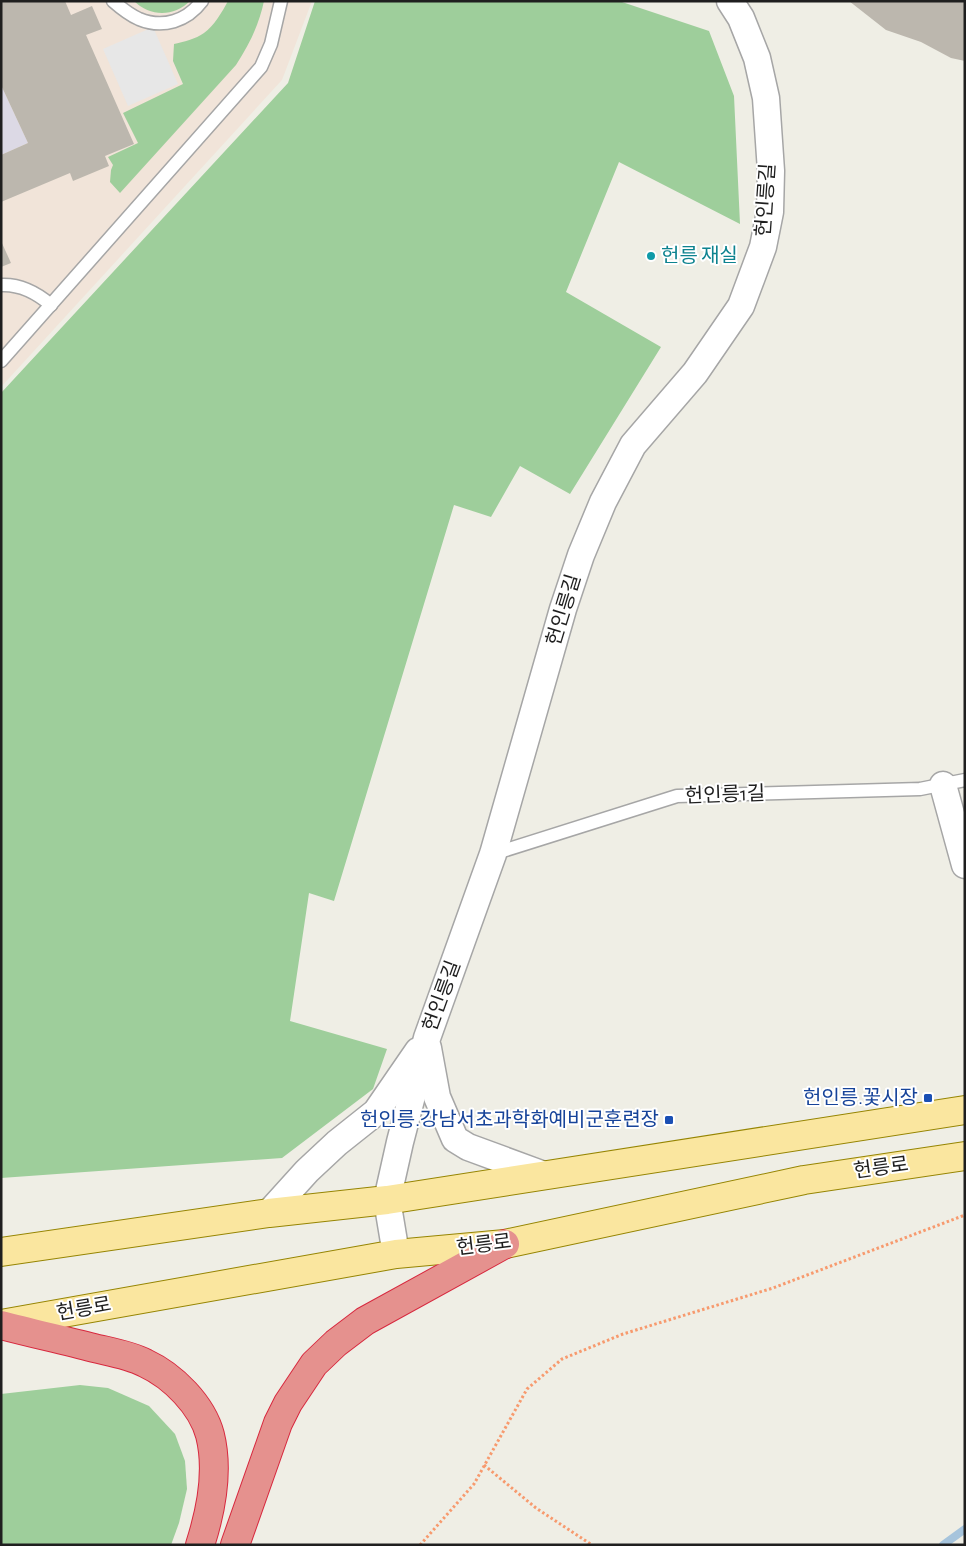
<svg xmlns="http://www.w3.org/2000/svg" width="966" height="1546" font-family="'Alegreya Sans','Noto Sans KR',sans-serif">
<style>
.military{fill:#f1e4d9}
.forest{fill:#9ece9b}
.parking{fill:#e7e7e7}
.plaza{fill:#dcd9e5}
.lines{fill:none;stroke-linecap:round;stroke-linejoin:round}
.stream{stroke:#a6c4dc;stroke-width:8}
.building{fill:#bcb7ae}
.lane-casing{stroke:#a6a6a6;stroke-width:15}
.street-casing{stroke:#a6a6a6;stroke-width:29}
.primary-casing{stroke:#968503;stroke-width:30}
.highway-casing{stroke:#d7283e;stroke-width:30}
.path{stroke:#f79a6e;stroke-width:3;stroke-dasharray:2.5 2.5;stroke-linecap:butt}
.lane{stroke:#fff;stroke-width:12}
.street{stroke:#fff;stroke-width:26}
.primary{stroke:#fae69f;stroke-width:28}
.highway{stroke:#e5918e;stroke-width:28}
.culture-dot{fill:#0f9aa8;stroke:#fff;stroke-width:2}
.transit-dot{fill:#1a4fb4;stroke:#fff;stroke-width:2}
.labels{text-anchor:middle;dominant-baseline:central;stroke-width:4;stroke-linejoin:round;paint-order:stroke}
.street-label{font-size:20px;fill:#1f1f1f;stroke:#fff}
.culture-label{font-size:20px;fill:#0d838f;stroke:#fff;text-anchor:start}
.transit-label{font-size:20px;fill:#164399;stroke:#fff;text-anchor:end}
</style>
<rect width="100%" height="100%" fill="#efeee5"/>
<path class="military" d="M 1,1 L 312,1 L 282,80 L 1,387 Z"/>
<g class="forest">
<path d="M 134,1 L 190,1 C 174,17 150,17 134,1 Z"/>
<path d="M 228,1 L 264,1 C 259,25 249,45 236,65 L 120,193 L 110,182 L 111,170 L 113,165 L 108,157 L 138,143 L 123,113 L 183,84 L 173,61 L 174,44 C 183,42 196,39 204,33 C 214,26 222,12 228,1 Z"/>
<path d="M 315,1 L 619,1 L 709,31 L 734,96 L 740,224 L 619,162 L 566,292 L 661,347 L 570,494 L 520,466 L 491,517 L 454,505 L 334,901 L 309,893 L 290,1021 L 387,1049 L 373,1089 L 282,1158 L 1,1178 L 1,393 L 288,83 Z"/>
<path d="M 80,1385 L 108,1388 L 149,1406 L 175,1434 L 185,1461 L 187,1489 L 179,1523 L 171,1545 L 1,1545 L 1,1394 Z"/>
</g>
<path class="parking" d="M 153,27 L 178,84 L 128,106 L 103,49 Z"/>
<path class="plaza" d="M 1,85 L 28,143 L 1,155 Z"/>
<g class="lines">
<path class="stream" d="M 943,1545 L 965,1529"/>
</g>
<g class="building">
<path d="M 1,1 L 65,1 L 71,15 L 92,6 L 102,29 L 86,35 L 134,144 L 105,156 L 109,166 L 73,181 L 70,173 L 1,202 L 1,155 L 28,143 L 1,85 Z"/>
<path d="M 849,1 L 965,1 L 965,61 L 951,58 L 921,42 L 886,30 Z"/>
<path d="M 1,241 L 11,263 L 1,267 Z"/>
</g>
<g class="lines">
<defs>
<g id="lane">
<path d="M 113,1 C 121,8 130,15 139,19 C 163,29 187,21 202,1"/>
<path d="M 1,285 C 20,284 37,293 51,305"/>
<path d="M 1,361 L 261,67 L 271,44 L 281,1"/>
<path d="M 493,854 L 677,796 L 920,789 L 965,780"/>
</g>
<g id="street">
<path d="M 943,785 L 965,865"/>
<path d="M 428,1048 L 437,1097 L 455,1139 L 468,1147 L 544,1175"/>
<path d="M 269,1213 L 307,1171 L 337,1143 L 376,1112 L 418,1051"/>
<path d="M 396,1254 L 387,1200 L 400,1142 L 427,1038 L 493,854 L 563,609 L 581,555 L 603,502 L 633,445 L 695,373 L 741,306 L 763,247 L 770,212 L 771,171 L 766,98 L 757,58 L 741,18 L 730,1"/>
</g>
<g id="primary">
<path d="M 1,1252 L 269,1213 L 387,1200 L 965,1110"/>
<path d="M 1,1324 L 396,1254 L 505,1244 L 804,1180 L 965,1156"/>
</g>
<g id="highway">
<path d="M 1,1325 C 32,1333 63,1340 94,1348 C 111,1352 130,1355 145,1363 C 173,1376 202,1405 210,1435 C 219,1471 211,1511 200,1545"/>
<path d="M 235,1545 L 278,1423 L 288,1403 L 314,1364 L 336,1343 L 365,1321 L 505,1244"/>
</g>
</defs>
<use href="#lane" class="lane-casing"/>
<use href="#street" class="street-casing"/>
<use href="#primary" class="primary-casing"/>
<use href="#highway" class="highway-casing"/>
<g class="path">
<path d="M 484,1465 L 536,1508 L 592,1545"/>
<path d="M 420,1545 L 474,1484 L 527,1389 L 562,1359 L 623,1334 L 773,1288 L 965,1215"/>
</g>
<use href="#lane" class="lane"/>
<use href="#street" class="street"/>
<use href="#primary" class="primary"/>
<use href="#highway" class="highway"/>
</g>
<circle class="culture-dot" cx="651" cy="256" r="5"/>
<g class="transit-dot">
<rect x="923" y="1093" width="10" height="10" rx="2.5"/>
<rect x="664" y="1115" width="10" height="10" rx="2.5"/>
</g>
<g class="labels">
<g class="street-label">
<text transform="translate(766 200) rotate(-86)">헌인릉길</text>
<text transform="translate(564 610) rotate(-73)">헌인릉길</text>
<text transform="translate(725 795) rotate(-2)">헌인릉1길</text>
<text transform="translate(442 996) rotate(-70)">헌인릉길</text>
<text transform="translate(881 1168) rotate(-8)">헌릉로</text>
<text transform="translate(484 1245) rotate(-7)">헌릉로</text>
<text transform="translate(84 1309) rotate(-10)">헌릉로</text>
</g>
<g class="culture-label">
<text x="661" y="256">헌릉 재실</text>
</g>
<g class="transit-label">
<text x="918" y="1098">헌인릉.꽃시장</text>
<text x="659" y="1120">헌인릉.강남서초과학화예비군훈련장</text>
</g>
</g>
<rect width="966" height="1546" fill="none" stroke="#1f1f1f" stroke-width="5"/>
</svg>
